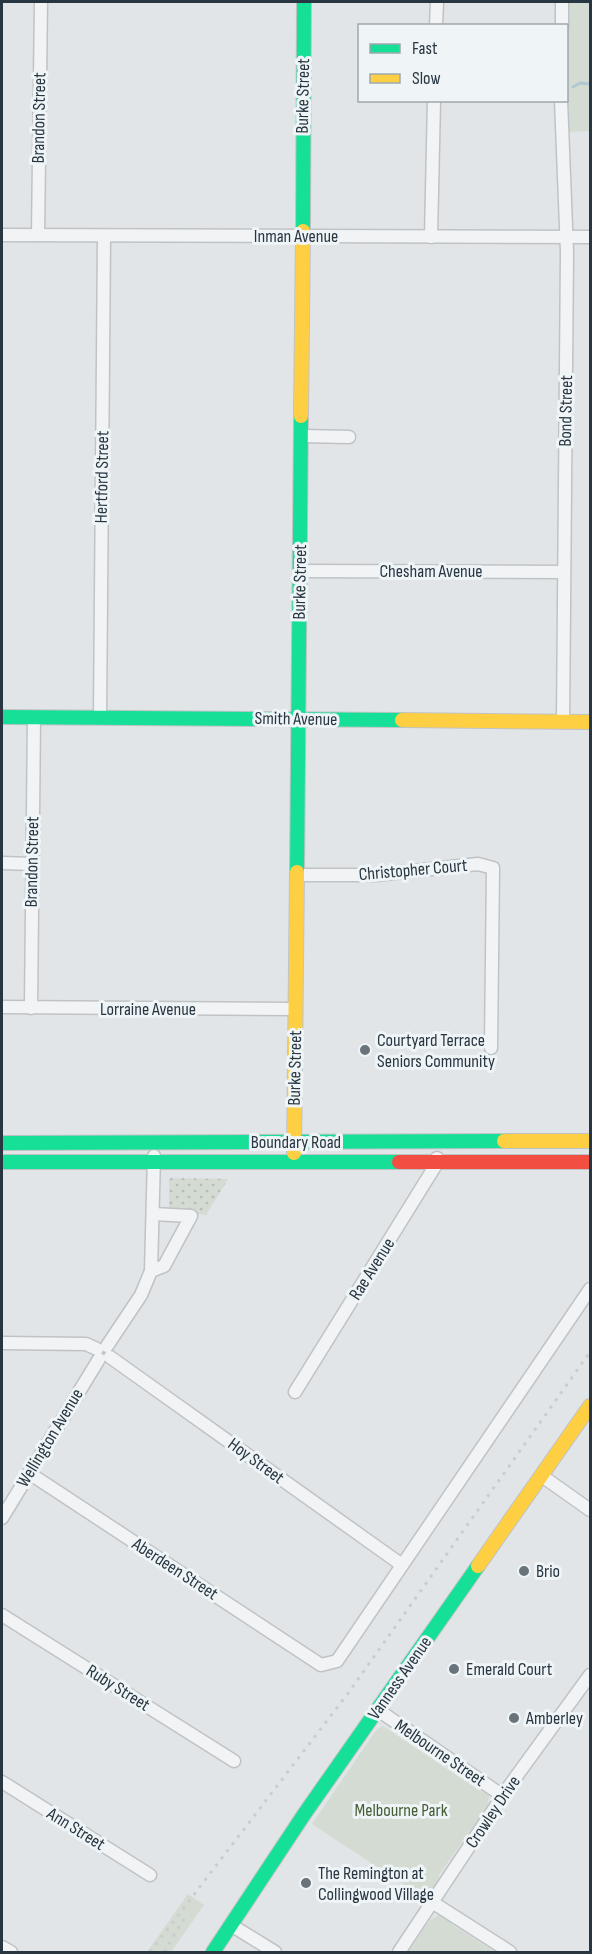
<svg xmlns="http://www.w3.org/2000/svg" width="592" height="1954" font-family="'Sofia Sans Condensed',sans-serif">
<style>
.grass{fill:url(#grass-dots)}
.green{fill:#d4dbd2}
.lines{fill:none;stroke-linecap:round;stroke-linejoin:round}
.stream{stroke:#b0c8d3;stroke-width:3}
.street-casing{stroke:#c0c3c5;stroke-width:15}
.fast-casing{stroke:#c0c3c5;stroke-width:16}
.slow-casing{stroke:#c0c3c5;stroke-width:16}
.jam-casing{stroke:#c0c3c5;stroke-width:16}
.street{stroke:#f1f3f4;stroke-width:12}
.fast{stroke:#16e098;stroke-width:14}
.slow{stroke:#ffcf43;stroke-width:14}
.jam{stroke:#f24e42;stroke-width:14}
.rail{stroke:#cacdcf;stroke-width:3;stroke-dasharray:3 6;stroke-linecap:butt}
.poi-dot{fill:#69737b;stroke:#eff4f7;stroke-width:2}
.labels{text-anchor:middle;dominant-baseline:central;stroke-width:6;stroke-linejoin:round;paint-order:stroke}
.street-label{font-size:18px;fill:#283641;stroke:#eff4f7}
.poi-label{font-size:18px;fill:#283641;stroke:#eff4f7;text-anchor:start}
.park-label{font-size:18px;fill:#445d35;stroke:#eff4f7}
</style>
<defs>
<pattern id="grass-dots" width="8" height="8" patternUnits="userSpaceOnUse" patternTransform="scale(1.5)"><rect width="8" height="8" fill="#d4dbd2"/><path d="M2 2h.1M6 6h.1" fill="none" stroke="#b6bdb6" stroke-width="1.8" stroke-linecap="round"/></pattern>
</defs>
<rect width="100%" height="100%" fill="#e2e5e7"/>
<path class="grass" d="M 169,1179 L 171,1178 L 228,1179 L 206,1215 L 169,1210 Z"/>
<g class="green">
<path d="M 567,2 L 590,2 L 590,131 L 567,132 Z"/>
<path d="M 383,1726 L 477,1789 L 486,1793 L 489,1797 L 488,1805 L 439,1875 L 438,1882 L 426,1899 L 312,1824 L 377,1729 Z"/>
<path d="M 188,1894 L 204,1905 L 171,1952 L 147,1952 Z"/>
<path d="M 439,1915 L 449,1920 L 451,1924 L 495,1952 L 408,1952 L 430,1920 Z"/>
</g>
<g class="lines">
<path class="stream" d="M 573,87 L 580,83 L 590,84"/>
<defs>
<g id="street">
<path d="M 436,26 L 437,2"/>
<path d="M 562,26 L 562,2"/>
<path d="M 561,100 L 567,252 L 563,722"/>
<path d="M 2,235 L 590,237"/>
<path d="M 38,235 L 41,2"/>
<path d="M 431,237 L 434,100"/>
<path d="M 302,436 L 349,437"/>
<path d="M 300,571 L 563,572"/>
<path d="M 100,718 L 104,236"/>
<path d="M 2,863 L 32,864"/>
<path d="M 297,875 L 376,875 L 478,864 L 493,868 L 491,1048"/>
<path d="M 2,1007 L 295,1009"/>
<path d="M 31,1008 L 34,717"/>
<path d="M 151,1271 L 164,1266 L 191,1216 L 153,1214"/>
<path d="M 2,1343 L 86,1344 L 97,1349"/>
<path d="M 107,1346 L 141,1295 L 151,1271 L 154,1156"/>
<path d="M 110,1357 L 402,1565"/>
<path d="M 295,1392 L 437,1163 L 437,1158"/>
<path d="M 29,1473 L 321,1665 L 337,1661 L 590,1289"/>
<path d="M 542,1476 L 590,1510"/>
<path d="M 2,1518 L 99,1359"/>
<path d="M 2,1615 L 234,1761"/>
<path d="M 378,1710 L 503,1796"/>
<path d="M 2,1782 L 150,1875"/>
<path d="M 432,1902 L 510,1952"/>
<path d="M 231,1925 L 275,1952"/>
<path d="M 2,1947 L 11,1952"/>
<path d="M 399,1952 L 510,1785 L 590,1675"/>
</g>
<g id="fast">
<path d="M 303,231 L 304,2"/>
<path d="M 2,717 L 402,720"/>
<path d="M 297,872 L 301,416"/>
<path d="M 2,1143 L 504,1141"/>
<path d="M 2,1162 L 399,1162"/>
<path d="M 213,1952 L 305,1813 L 478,1566"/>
</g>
<g id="slow">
<path d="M 301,416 L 303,231"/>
<path d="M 402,720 L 590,722"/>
<path d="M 504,1141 L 590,1141"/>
<path d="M 294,1153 L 297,872"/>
<path d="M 478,1566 L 590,1406"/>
</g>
<path id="jam" d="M 399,1162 L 590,1162"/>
</defs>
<use href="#street" class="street-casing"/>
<use href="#fast" class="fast-casing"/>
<use href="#slow" class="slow-casing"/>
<use href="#jam" class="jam-casing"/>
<use href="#street" class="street"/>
<use href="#fast" class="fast"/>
<use href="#slow" class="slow"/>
<use href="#jam" class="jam"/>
<g class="rail">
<path d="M 150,1952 L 349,1692 L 590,1352"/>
<path d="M 164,1952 L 187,1914"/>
</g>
</g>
<g class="poi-dot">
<circle cx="365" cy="1050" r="6"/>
<circle cx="524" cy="1571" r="6"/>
<circle cx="454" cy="1669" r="6"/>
<circle cx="514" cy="1718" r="6"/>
<circle cx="306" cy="1883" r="6"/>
</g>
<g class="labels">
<g class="street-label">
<text transform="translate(303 96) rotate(-89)">Burke Street</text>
<text transform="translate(39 118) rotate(-89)">Brandon Street</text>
<text x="296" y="236">Inman Avenue</text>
<text transform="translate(566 411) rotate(-89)">Bond Street</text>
<text transform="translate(102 477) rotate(-89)">Hertford Street</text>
<text x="431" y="571">Chesham Avenue</text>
<text transform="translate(300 582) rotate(-89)">Burke Street</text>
<text transform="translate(296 719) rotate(1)">Smith Avenue</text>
<text transform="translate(32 862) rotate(-89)">Brandon Street</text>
<text transform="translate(413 870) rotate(-5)">Christopher Court</text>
<text x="148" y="1009">Lorraine Avenue</text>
<text transform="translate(295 1068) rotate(-89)">Burke Street</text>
<text x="296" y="1142">Boundary Road</text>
<text transform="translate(372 1269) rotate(-58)">Rae Avenue</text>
<text transform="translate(50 1438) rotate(-59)">Wellington Avenue</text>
<text transform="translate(256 1461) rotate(36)">Hoy Street</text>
<text transform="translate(175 1569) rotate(33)">Aberdeen Street</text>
<text transform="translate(400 1678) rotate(-55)">Vanness Avenue</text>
<text transform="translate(118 1688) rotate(32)">Ruby Street</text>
<text transform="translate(440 1753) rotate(34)">Melbourne Street</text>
<text transform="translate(493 1812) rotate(-56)">Crowley Drive</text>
<text transform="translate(76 1829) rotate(32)">Ann Street</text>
</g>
<g class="poi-label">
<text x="377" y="1040">Courtyard Terrace<tspan x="377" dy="21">Seniors Community</tspan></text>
<text x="536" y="1571">Brio</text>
<text x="466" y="1669">Emerald Court</text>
<text x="526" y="1718">Amberley</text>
<text x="318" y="1873">The Remington at<tspan x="318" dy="21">Collingwood Village</tspan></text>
</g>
<g class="park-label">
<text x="401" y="1810">Melbourne Park</text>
</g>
</g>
<rect width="592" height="1954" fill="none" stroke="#283641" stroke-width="6"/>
<rect x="358" y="24" width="210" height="78" fill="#eff4f7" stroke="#9fa8ae" stroke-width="1.5"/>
<rect x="370" y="44" width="30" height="9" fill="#16e098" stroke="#9fa8ae" stroke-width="1.5"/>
<text x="412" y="54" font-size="18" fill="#283641">Fast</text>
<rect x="370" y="74" width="30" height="9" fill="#ffcf43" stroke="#9fa8ae" stroke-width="1.5"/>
<text x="412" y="84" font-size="18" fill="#283641">Slow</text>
</svg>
